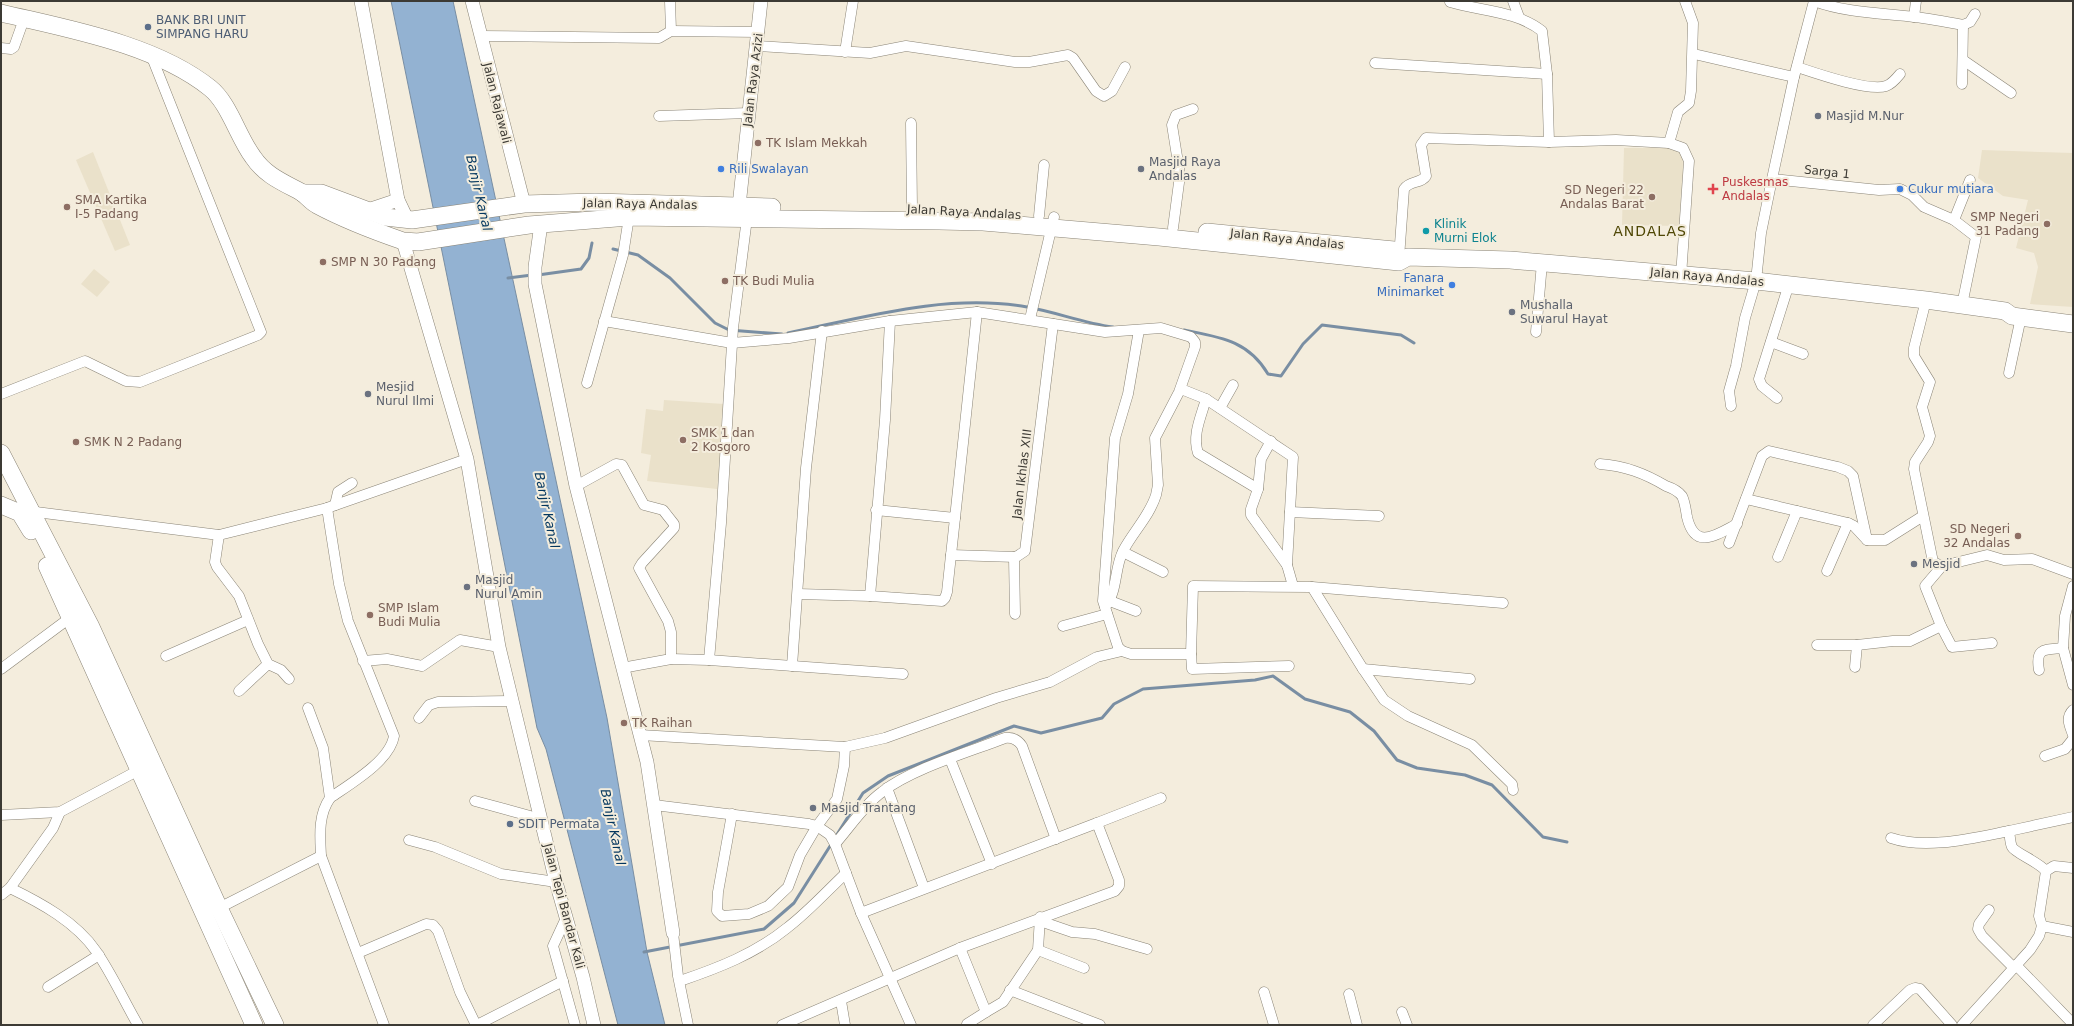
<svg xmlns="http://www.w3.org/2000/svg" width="2074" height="1026" font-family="'DejaVu Sans',sans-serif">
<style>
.built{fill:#eae1ca}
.water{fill:#93b2d2;stroke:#798ea3}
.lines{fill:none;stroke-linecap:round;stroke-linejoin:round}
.stream{stroke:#798ea3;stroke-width:3}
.minor-casing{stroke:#8a8476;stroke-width:11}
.tertiary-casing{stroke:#8a8476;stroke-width:14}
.primary-casing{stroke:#8a8476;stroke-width:18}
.minor{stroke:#fff;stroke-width:10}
.tertiary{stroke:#fff;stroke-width:13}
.primary{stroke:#fff;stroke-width:17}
.service-dot{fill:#5c6f8a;stroke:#f4eddd;stroke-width:1.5}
.worship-dot{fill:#6b7280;stroke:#f4eddd;stroke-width:1.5}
.education-dot{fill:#8d6e63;stroke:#f4eddd;stroke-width:1.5}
.shop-dot{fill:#3f7fe0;stroke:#f4eddd;stroke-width:1.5}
.health-dot{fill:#e0444e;stroke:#f4eddd;stroke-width:1.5}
.culture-dot{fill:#0f9aa8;stroke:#f4eddd;stroke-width:1.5}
.labels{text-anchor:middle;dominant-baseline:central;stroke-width:4;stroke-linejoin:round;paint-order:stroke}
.service-label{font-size:12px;fill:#4e5e75;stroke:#f4eddd;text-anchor:start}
.street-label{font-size:12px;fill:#3c3a34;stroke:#f4eddd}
.worship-label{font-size:12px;fill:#5b616d;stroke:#f4eddd;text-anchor:start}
.education-label{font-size:12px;fill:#785e54;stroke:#f4eddd;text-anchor:start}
.shop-label{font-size:12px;fill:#366cbe;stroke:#f4eddd;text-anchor:start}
.health-label{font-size:12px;fill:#be3a42;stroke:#f4eddd;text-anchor:start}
.culture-label{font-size:12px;fill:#0d838f;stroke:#f4eddd;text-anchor:start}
.water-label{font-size:13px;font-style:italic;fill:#03365e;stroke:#f4eddd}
.quarter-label{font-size:14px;letter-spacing:1px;fill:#4f4705;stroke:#f4eddd}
</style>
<rect width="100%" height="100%" fill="#f4eddd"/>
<g class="built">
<path d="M 1624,148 L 1682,148 L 1683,168 L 1679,226 L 1622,225 Z"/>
<path d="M 1982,150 L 2073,153 L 2073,307 L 2030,304 L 2038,267 L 2034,253 L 2016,248 L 2028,200 L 2003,196 L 1978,178 Z"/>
<path d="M 93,152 L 130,245 L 115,251 L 76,160 Z"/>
<path d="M 94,269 L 110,282 L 97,297 L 81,284 Z"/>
<path d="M 664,400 L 724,404 L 721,425 L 725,426 L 717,489 L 647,481 L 651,455 L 641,453 L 646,409 L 663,411 Z"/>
</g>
<path class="water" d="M 391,1 L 453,1 L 607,718 L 647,952 L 665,1025 L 618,1025 L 546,749 L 537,728 L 471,394 Z"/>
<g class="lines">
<g class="stream">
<path d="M 613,249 L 638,255 L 670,278 L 715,323 L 729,330 L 782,334"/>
<path d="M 538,275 L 581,269 L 589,258 L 592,243"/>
<path d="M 508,278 L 532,275"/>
<path d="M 1184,330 C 1219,337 1248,340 1268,374 L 1281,376 L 1303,344 L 1322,325 L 1401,335 L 1414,343"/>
<path d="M 788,333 C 865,317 948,293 1027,307 C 1056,312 1083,323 1113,327"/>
<path d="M 836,836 L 863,793 L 888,776 L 1014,726 L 1041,733 L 1102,718 L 1114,704 L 1143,689 L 1255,680 L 1273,676 L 1305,699 L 1350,712 L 1374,731 L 1397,760 L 1417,768 L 1465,775 L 1492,785 L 1543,837 L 1567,842"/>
<path d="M 644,952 L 764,929 L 794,903 L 832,843"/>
</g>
<defs>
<g id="minor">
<path d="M 670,1 L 671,31"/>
<path d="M 1513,1 L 1519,17"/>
<path d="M 1814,1 C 1847,13 1881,13 1915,17 C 1931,19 1947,22 1963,25 L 1970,22 L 1975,14"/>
<path d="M 1450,2 C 1480,11 1517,11 1542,31 L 1547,74 L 1549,142"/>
<path d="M 1914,17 L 1916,1"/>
<path d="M 480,36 L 659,38 L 671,31 L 759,32"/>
<path d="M 757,46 L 870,53 L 906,46 L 1015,62 L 1029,62 L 1068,55 L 1073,58 L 1096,91 L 1104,96 L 1112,91 L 1125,67"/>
<path d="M 1,48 L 11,49 L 14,47 L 24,19"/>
<path d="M 845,52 L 853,1"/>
<path d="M 1694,54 L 1794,77"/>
<path d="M 1963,60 L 2011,93"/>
<path d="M 1375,63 L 1547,74"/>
<path d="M 1797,67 C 1815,73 1869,92 1886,86 C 1892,84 1896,79 1900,74"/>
<path d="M 1962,84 L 1963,25"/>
<path d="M 659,116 L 749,113"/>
<path d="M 911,123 L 912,209"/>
<path d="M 1669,143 L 1678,112 L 1689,103 L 1691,91 L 1693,23 L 1685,1"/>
<path d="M 1772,179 L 1879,190 L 1900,189 L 1912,195 L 1924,207 L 1954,220 L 1976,237 L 1962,305"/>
<path d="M 1039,216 L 1044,165"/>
<path d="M 1954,220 L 1970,180"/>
<path d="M 1173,228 L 1180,175 L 1172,125 L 1176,115 L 1193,109"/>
<path d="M 1399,258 L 1404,189 C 1410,180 1421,184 1426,176 L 1421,145 L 1426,138 L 1549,142 L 1616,140 L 1669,143 L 1683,148 L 1689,161 L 1681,276"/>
<path d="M 1926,300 L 1914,348 L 1914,356 L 1930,382 L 1922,407 L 1930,436 L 1928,442 L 1915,462 L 1914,469 L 1933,562 L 1942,566 L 1987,555 L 2004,560 L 2032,559 L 2073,574"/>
<path d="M 1030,319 L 1054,217"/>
<path d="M 604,321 L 732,343 L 789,338 L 890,321 L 977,312 L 1105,332 L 1161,328 L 1191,337 L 1195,342 L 1195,347 L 1179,392 L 1155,438 L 1158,485 L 1156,495 C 1150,515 1133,532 1123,551 C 1114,569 1118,591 1105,607"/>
<path d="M 1139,330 L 1128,394 L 1115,438 L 1103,601 L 1118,647 L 1122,651 L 1131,654 L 1191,654 L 1193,586 L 1312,587 L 1503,603"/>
<path d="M 1536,332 L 1542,263"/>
<path d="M 1771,342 L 1803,354"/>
<path d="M 2009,373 L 2021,317"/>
<path d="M 587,383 L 623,255 L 629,217"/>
<path d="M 1181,389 L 1206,399 L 1293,457 L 1287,565 L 1293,586"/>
<path d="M 1,394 L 85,361 L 126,381 L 140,382 L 258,335 L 261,332 L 151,55"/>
<path d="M 1777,398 L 1762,386 L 1759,379 L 1789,284"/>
<path d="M 1206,399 C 1201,417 1192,435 1198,453 L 1258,489"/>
<path d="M 1731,406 L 1729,391 L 1736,366 L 1745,318 L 1756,281 L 1761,233 L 1772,179 L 1794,77 L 1814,1"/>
<path d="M 1220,408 L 1233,385"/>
<path d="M 1271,441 L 1261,459 L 1258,489 L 1251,509 L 1251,515 L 1287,565"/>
<path d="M 1600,464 C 1625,466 1644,473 1666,486 C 1672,488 1678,491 1682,496 C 1685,502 1686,511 1687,517 C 1695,551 1716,535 1737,524"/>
<path d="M 576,486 L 616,464 L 622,465 L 644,505 L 663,510 L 674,524 L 674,528 L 642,563 L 639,568 L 668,621 L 671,632 L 671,659"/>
<path d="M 1746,499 L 1848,523 L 1854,526 L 1867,540 L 1885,540 L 1923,516"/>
<path d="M 335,505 L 338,492 L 352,483"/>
<path d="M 327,508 L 339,584 L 348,621 L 394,736 C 390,761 350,784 330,798 C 318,815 320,836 321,856 L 384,1025"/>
<path d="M 876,510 L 955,518 L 977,312"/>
<path d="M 28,511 L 219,535 L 327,508 L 467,459"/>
<path d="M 1290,512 L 1379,516"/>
<path d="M 219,535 L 215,562 L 217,567 L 239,596 L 258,644 L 268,664 L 281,670 L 289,679"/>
<path d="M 1729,543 L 1762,456 L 1769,451 L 1838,467 L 1848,471 L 1853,476 L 1867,540"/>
<path d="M 1123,552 L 1163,572"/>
<path d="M 951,555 L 1016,557 L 1025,551 L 1053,324"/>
<path d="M 1014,557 L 1015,614"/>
<path d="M 1778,557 L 1797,511"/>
<path d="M 1827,571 L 1848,523"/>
<path d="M 2073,586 L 2065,616 L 2063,648 L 2073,685"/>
<path d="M 1312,587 L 1363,669 L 1384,700 L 1408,716 L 1472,745 L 1512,784 L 1513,790"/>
<path d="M 798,594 L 870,596 L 942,601 L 945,598 L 947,592 L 955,518"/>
<path d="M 870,596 L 885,420 L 890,321"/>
<path d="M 1110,601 L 1136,611"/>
<path d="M 1063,626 L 1107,614"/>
<path d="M 1941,626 L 1952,647 L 1992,643"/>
<path d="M 1817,645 L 1857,645 L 1893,641 L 1910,641 L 1941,626 L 1925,586 L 1942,566"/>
<path d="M 1191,654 L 1192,669 L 1289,666"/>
<path d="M 166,656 L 248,620"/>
<path d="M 709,660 L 721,523 L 733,328 L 747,218"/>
<path d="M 363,661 L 387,659 L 422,666 L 460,640 L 499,647"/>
<path d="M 792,666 L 806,468 L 822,331"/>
<path d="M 1855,667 L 1857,645"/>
<path d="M 622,668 L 671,659 L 709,660 L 903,674"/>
<path d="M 1,669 L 71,617"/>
<path d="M 1363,669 L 1470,679"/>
<path d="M 2039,670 C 2035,647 2045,650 2063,648"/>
<path d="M 239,691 L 268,664"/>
<path d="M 308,708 L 323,748 L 330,798"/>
<path d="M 2073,710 C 2065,718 2070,726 2073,735"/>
<path d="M 419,718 L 429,705 L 438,702 L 513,701"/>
<path d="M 640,735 L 845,747 L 885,738 L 996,698 L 1050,682 L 1097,657 L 1122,651"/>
<path d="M 2045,756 L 2065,749 L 2073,739"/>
<path d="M 950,759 L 992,864"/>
<path d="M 887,788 L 924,888"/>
<path d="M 475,801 L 541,819"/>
<path d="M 654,805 L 809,824 L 817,826 L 830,835 L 835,844 L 861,913 L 911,1025"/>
<path d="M 732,814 L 718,892 L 717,911 L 722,916 L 749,914 L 768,906 L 788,887 L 800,855 L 817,826 L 837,799 L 844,766 L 845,747"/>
<path d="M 1,815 L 60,812 L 139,770"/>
<path d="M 1097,823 L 1161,798"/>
<path d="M 1891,838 C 1926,850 1973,838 2009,831"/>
<path d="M 409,840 L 435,847 L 501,874 L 556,882"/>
<path d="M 835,844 C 850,827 864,805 882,792 C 911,769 969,752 1005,738 C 1013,737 1018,740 1022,746 L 1056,839"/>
<path d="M 2046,871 C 2039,862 2015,853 2012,847 C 2010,843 2010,836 2009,831 L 2073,817"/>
<path d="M 10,888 C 41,903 76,922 96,951 C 112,974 124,1001 138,1025"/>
<path d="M 1,895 L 10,888 L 53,828 L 60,812"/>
<path d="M 219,908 L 321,856"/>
<path d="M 1989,910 L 1979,924 L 1978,929 L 1982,936 L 2014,968"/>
<path d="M 566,918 L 553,946 L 575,1025"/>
<path d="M 1040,921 L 1072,932 L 1095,934 L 1147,949"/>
<path d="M 2042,926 L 2039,916 L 2046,871 L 2054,866 L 2073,868"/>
<path d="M 673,933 L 678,976 L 688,1025"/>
<path d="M 960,948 L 986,1012 L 1003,1002 L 1038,950 L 1040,917"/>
<path d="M 1038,950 L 1084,968"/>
<path d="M 358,953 L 426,924 L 433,925 L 438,931 L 460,992 L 476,1025"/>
<path d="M 2016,965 L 2073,1024"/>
<path d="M 680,981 C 718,968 755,954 787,928 C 808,912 826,892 846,873"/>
<path d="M 48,987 L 99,955"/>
<path d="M 1010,990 L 1100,1025"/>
<path d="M 1264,992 L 1274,1025"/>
<path d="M 1349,994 L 1357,1025"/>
<path d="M 841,1001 L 845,1025"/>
<path d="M 1402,1012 L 1407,1025"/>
<path d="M 967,1024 L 986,1012"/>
<path d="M 477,1025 L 563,981"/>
<path d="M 782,1025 L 960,948 L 1115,891 L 1119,886 L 1119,880 L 1097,823 L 861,913"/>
<path d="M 1873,1025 L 1910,990 L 1915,988 L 1920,989 L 1952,1025"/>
<path d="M 1962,1025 L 2030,950 L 2039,936 L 2042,926 L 2073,932"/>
</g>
<g id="tertiary">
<path d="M 361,1 L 398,200 L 407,219"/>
<path d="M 472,1 L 524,204"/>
<path d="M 739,206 L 761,1"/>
<path d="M 365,211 L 398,200"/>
<path d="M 541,224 L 535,267 L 535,284 L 576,486 L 647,762 L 673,933"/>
<path d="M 403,241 L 467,459 L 499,647 L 556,882 L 583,977 L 594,1025"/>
</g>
<g id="primary">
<path d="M 1,13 C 68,29 155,44 210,88 C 229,103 238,137 253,157 C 265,175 282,182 301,192 C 307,196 311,202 317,205 C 345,220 374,231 403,241 L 418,242 L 529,225 L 629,217 L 939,221 L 983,222 L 1159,237 L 1399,262 L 1408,257 L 1510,260 L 1756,281 L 1926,300 L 2005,311 L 2012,316 L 2073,324"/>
<path d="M 302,193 L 321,193 L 385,217 L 412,220 L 524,204 L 595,202 L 772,207"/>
<path d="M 1207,232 L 1394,250"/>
<path d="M 1,453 L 91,627 L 219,908 L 275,1025"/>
<path d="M 1,505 L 20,513 L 31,531"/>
<path d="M 47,566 L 254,1025"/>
</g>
</defs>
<use href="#minor" class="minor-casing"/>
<use href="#tertiary" class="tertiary-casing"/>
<use href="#primary" class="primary-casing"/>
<use href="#minor" class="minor"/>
<use href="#tertiary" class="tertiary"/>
<use href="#primary" class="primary"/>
</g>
<g class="service-dot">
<circle cx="148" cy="27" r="4"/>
<circle cx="510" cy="824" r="4"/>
</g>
<g class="worship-dot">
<circle cx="1818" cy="116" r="4"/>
<circle cx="1141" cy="169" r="4"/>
<circle cx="1512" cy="312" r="4"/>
<circle cx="368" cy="394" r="4"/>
<circle cx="1914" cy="564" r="4"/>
<circle cx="467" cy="587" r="4"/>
<circle cx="813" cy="808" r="4"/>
</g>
<g class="education-dot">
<circle cx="758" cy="143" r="4"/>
<circle cx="1652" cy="197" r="4"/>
<circle cx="67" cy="207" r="4"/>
<circle cx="2047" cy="224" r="4"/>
<circle cx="323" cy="262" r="4"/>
<circle cx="725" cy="281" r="4"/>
<circle cx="683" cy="440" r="4"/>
<circle cx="76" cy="442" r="4"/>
<circle cx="2018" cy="536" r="4"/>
<circle cx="370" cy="615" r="4"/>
<circle cx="624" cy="723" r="4"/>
</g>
<g class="shop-dot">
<circle cx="721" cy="169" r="4"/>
<circle cx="1900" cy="189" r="4"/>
<circle cx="1452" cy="285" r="4"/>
</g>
<path class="health-dot" d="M1711 183h4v4h4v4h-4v4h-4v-4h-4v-4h4z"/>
<circle class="culture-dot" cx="1426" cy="231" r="4"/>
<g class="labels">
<g class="service-label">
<text x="156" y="20">BANK BRI UNIT<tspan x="156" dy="14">SIMPANG HARU</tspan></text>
<text x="518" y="824">SDIT Permata</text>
</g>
<g class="street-label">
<text transform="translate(753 80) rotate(-83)">Jalan Raya Azizi</text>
<text transform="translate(497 103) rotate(76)">Jalan Rajawali</text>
<text transform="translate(1827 172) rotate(6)">Sarga 1</text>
<text transform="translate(640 204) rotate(1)">Jalan Raya Andalas</text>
<text transform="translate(964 212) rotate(3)">Jalan Raya Andalas</text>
<text transform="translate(1287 239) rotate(6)">Jalan Raya Andalas</text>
<text transform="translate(1707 277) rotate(5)">Jalan Raya Andalas</text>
<text transform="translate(1022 474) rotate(-83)">Jalan Ikhlas XIII</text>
<text transform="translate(564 906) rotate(75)">Jalan Tepi Bandar Kali</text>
</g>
<g class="worship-label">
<text x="1826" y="116">Masjid M.Nur</text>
<text x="1149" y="162">Masjid Raya<tspan x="1149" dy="14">Andalas</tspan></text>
<text x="1520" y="305">Mushalla<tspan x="1520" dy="14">Suwarul Hayat</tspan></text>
<text x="376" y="387">Mesjid<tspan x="376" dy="14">Nurul Ilmi</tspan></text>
<text x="1922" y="564">Mesjid</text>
<text x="475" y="580">Masjid<tspan x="475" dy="14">Nurul Amin</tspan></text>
<text x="821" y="808">Masjid Trantang</text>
</g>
<g class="education-label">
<text x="766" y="143">TK Islam Mekkah</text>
<text x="1644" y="190" text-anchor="end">SD Negeri 22<tspan x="1644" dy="14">Andalas Barat</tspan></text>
<text x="75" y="200">SMA Kartika<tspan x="75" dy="14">I-5 Padang</tspan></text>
<text x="2039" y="217" text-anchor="end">SMP Negeri<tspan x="2039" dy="14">31 Padang</tspan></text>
<text x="331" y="262">SMP N 30 Padang</text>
<text x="733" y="281">TK Budi Mulia</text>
<text x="691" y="433">SMK 1 dan<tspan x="691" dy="14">2 Kosgoro</tspan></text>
<text x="84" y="442">SMK N 2 Padang</text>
<text x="2010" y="529" text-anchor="end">SD Negeri<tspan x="2010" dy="14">32 Andalas</tspan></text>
<text x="378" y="608">SMP Islam<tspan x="378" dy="14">Budi Mulia</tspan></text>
<text x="632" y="723">TK Raihan</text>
</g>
<g class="shop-label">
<text x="729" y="169">Rili Swalayan</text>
<text x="1908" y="189">Cukur mutiara</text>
<text x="1444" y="278" text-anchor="end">Fanara<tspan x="1444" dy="14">Minimarket</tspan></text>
</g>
<g class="health-label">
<text x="1722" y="182">Puskesmas<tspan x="1722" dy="14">Andalas</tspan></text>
</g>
<g class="culture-label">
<text x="1434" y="224">Klinik<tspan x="1434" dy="14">Murni Elok</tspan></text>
</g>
<g class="water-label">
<text transform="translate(479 193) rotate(77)">Banjir Kanal</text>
<text transform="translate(547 510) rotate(78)">Banjir Kanal</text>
<text transform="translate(613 827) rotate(78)">Banjir Kanal</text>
</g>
<g class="quarter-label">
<text x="1650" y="231">ANDALAS</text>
</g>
</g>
<rect width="2074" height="1026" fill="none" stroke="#3c3a34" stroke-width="4"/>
</svg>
